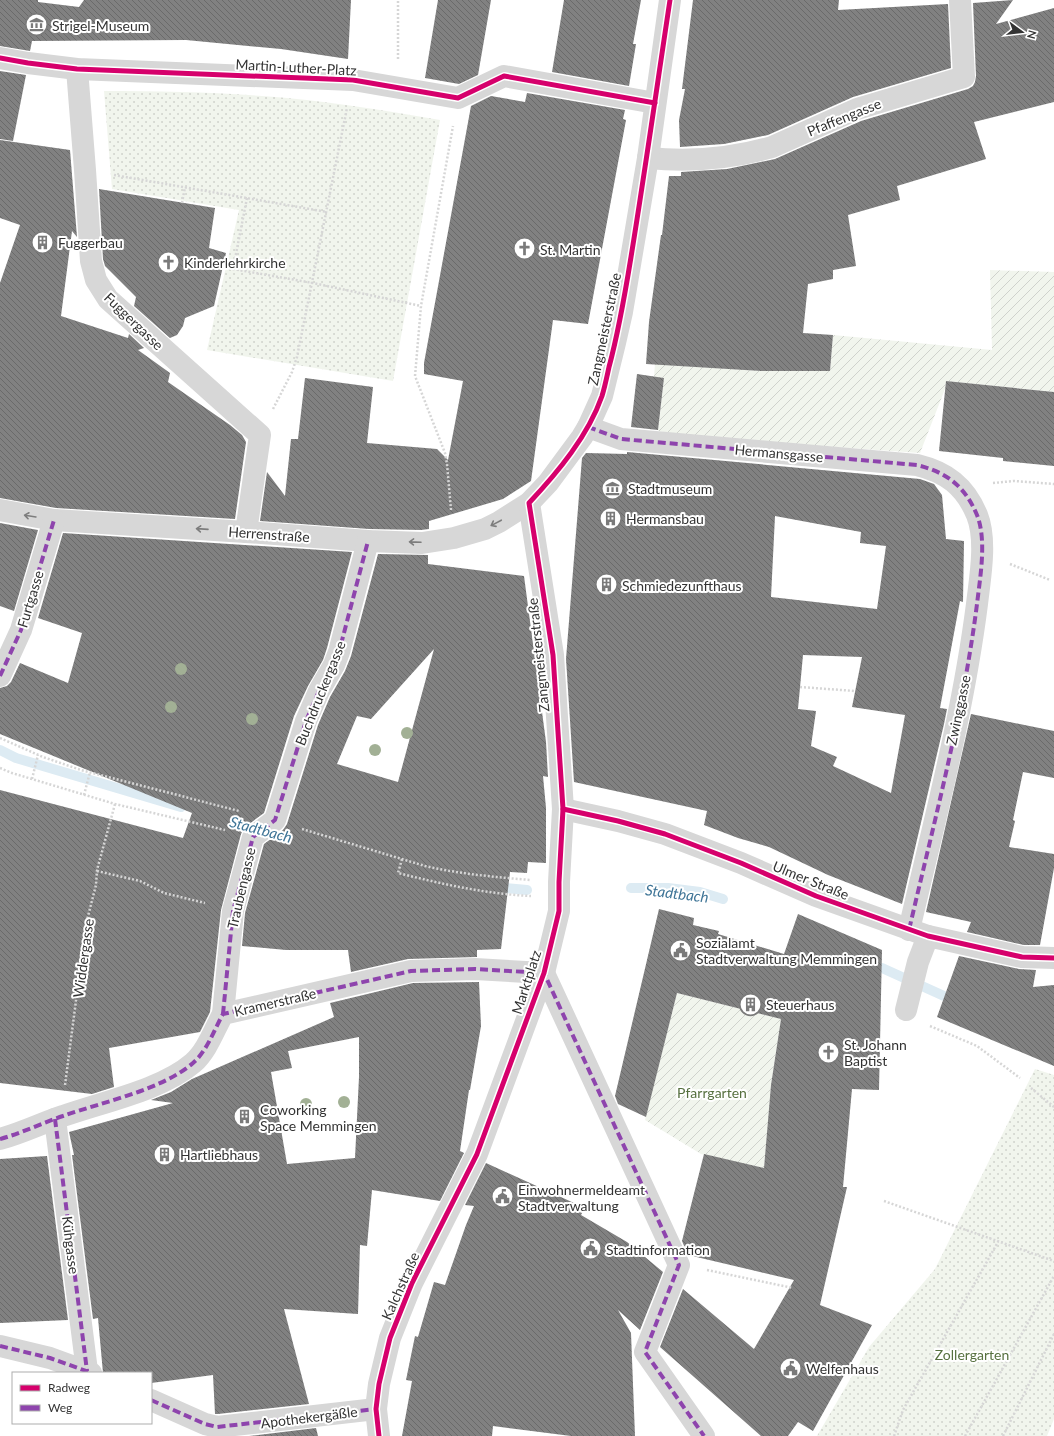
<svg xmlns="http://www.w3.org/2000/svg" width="1054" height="1436" font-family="Lato,sans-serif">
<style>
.park{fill:url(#park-dots)}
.garden{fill:url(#garden-furrows)}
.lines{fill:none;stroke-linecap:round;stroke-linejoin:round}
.stream{stroke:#ddebf3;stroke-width:10}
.building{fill:url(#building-back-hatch);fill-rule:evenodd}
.path{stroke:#d6d6d6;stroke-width:2.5;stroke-dasharray:2 2;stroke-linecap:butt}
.minor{stroke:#d7d7d7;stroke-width:22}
.quiet{stroke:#8e44ad;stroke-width:4;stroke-dasharray:8 4;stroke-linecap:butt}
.cycleway-casing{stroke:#fff;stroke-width:8}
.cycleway{stroke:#d6006c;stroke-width:5}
.tree{fill:#a2b095}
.oneway{stroke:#7d7d7d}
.labels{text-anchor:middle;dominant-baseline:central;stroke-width:4;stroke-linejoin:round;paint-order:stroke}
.poi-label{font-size:14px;fill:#333;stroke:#fff;text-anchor:start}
.street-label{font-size:14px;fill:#333;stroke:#fff}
.park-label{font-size:14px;fill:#56703f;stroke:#fff}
.water-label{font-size:15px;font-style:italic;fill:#3f7597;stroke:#fff}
</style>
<defs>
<pattern id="park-dots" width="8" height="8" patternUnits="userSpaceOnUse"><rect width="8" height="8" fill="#f1f5ed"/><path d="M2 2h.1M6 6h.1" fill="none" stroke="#cfd2cc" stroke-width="1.8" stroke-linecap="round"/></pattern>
<pattern id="garden-furrows" width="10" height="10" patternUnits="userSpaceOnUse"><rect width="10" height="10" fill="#f1f5ed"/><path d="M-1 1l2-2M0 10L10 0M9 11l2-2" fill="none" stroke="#cfd2cc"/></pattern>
<pattern id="building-back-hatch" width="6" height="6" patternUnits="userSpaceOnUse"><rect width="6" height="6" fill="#818181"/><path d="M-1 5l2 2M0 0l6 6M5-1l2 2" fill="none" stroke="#6a6a6a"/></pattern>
</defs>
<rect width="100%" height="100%" fill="#fff"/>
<g class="park">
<path d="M 104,91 C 157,91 209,92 262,96 C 322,100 381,110 440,120 L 393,381 L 207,350 L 239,210 L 112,189 Z"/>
<path d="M 1035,1069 L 1054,1075 L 1054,1419 L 1047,1436 L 817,1436 L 869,1347 L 935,1269 Z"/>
</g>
<g class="garden">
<path d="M 990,270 L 1054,272 L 1054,392 L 946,381 L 945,389 L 920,453 L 692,437 L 658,431 L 664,378 L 654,377 L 655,364 L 761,371 L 830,371 L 833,335 L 992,350 Z"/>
<path d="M 677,993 L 781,1019 L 771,1085 L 764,1168 L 701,1154 L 645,1120 Z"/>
</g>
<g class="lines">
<g class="stream">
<path d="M 0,750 L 16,758 L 181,807"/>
<path d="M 495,887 L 527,890"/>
<path d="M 631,888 L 668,888 L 700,892 L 723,899"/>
<path d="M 882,968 L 944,996"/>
</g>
</g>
<g class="building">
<path d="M 0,0 L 38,0 L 38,2 L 79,7 L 84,0 L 351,0 L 348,59 L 281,49 L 186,40 L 32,41 L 30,51 L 0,46 Z"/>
<path d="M 438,0 L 491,0 L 478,75 L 459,84 L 425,78 Z"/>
<path d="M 564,0 L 641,0 L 633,44 L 636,44 L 629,86 L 552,72 Z"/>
<path d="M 693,0 L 839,0 L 838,10 L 948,4 L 951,68 L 853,97 L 768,135 L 724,144 L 680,147 L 679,120 L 685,89 L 682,89 Z"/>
<path d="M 1013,0 L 996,24 L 1054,8 L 1054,102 L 974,122 L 986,159 L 897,186 L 900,200 L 848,215 L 856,266 L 833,270 L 833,279 L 808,284 L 803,333 L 833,335 L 830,371 L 761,371 L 646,364 L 649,322 L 661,235 L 662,235 L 669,176 L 681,176 L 681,172 L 727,169 L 775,159 L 861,121 L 968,89 L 973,86 L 975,82 L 976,76 L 973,3 Z"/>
<path d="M 0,71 L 26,75 L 13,141 L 0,139 Z"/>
<path d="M 527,93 L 625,110 L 623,119 L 626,120 L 588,324 L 553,320 L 531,481 L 503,499 L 429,521 L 429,529 L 421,530 L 369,529 L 260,521 L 267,472 L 285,496 L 291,439 L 298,439 L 305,378 L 373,387 L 367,443 L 437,449 L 448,460 L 463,381 L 424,374 L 424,363 L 471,106 L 491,96 L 525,102 Z"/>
<path d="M 0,140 L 70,150 L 77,237 L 72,231 L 61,316 L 128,338 L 129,334 L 144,348 L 138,350 L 170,373 L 168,382 L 230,425 L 242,435 L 246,442 L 235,519 L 56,508 L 0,498 L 0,283 L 20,225 L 0,218 Z"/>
<path d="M 99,189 L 215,208 L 209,248 L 226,253 L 214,306 L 185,318 L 183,326 L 177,335 L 170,338 L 134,306 L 136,297 L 105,266 L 103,259 Z"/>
<path d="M 637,374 L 664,378 L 658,430 L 631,427 Z"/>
<path d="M 946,381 L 1054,392 L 1054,466 L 1003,461 L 1003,458 L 939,451 Z"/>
<path d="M 627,452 L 920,479 L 934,484 L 942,495 L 946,539 L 964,541 L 963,602 L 960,601 L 940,708 L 947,709 L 944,724 L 902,904 L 828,875 L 769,847 L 738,838 L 704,825 L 707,811 L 574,782 L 566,659 L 582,458 L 586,453 L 627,454 ZM 775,516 L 861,532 L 860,543 L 886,546 L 877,609 L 771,597 ZM 803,655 L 862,657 L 852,707 L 905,715 L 891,793 L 833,766 L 837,757 L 811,746 L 816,711 L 798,709 Z"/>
<path d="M 0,523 L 38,530 L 14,611 L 0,606 Z"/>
<path d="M 63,533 L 352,552 L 327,648 L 323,660 L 308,686 L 294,716 L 264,813 L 245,827 L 241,834 L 221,910 L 210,1012 L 200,1032 L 109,1048 L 114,1087 L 92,1094 L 0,1083 L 0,790 L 183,838 L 192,813 L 0,734 L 0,688 L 7,686 L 11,682 L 20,663 L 68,683 L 82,633 L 38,618 Z"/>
<path d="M 378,554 L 428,555 L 428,564 L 524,576 L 546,742 L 548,777 L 543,776 L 546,808 L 546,863 L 528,862 L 527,873 L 510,872 L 501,949 L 477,950 L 477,957 L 408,959 L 351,972 L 348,950 L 286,950 L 242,946 L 245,913 L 264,844 L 283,830 L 287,824 L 318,725 L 330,697 L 345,671 L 351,656 ZM 434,649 L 398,782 L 337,764 L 357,716 L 371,719 Z"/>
<path d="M 971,714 L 1054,731 L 1054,778 L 1023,772 L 1013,820 L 1015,821 L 1009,847 L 1054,854 L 1054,868 L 1040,945 L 1024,945 L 967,932 L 971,922 L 926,912 Z"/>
<path d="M 659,909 L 694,918 L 693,925 L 719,931 L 718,934 L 784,954 L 798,914 L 882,950 L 879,1090 L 852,1089 L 843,1187 L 847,1187 L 820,1305 L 872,1325 L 813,1431 L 798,1422 L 788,1436 L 761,1436 L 660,1347 L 683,1289 L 754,1349 L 794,1280 L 688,1255 L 682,1241 L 704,1154 L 764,1168 L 771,1085 L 781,1019 L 677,993 L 646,1117 L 618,1104 L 615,1096 Z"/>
<path d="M 959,956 L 1019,969 L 1036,970 L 1033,987 L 1054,985 L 1054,1066 L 937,1017 Z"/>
<path d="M 479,982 L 481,1026 L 470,1090 L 469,1090 L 460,1151 L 464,1153 L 440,1201 L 372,1190 L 367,1246 L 360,1245 L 358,1314 L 284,1309 L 309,1404 L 218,1414 L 215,1414 L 213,1375 L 151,1383 L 151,1373 L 103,1373 L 98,1318 L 93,1319 L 72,1155 L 74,1155 L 69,1132 L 173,1103 L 151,1100 L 171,1092 L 192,1079 L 334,1017 L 330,1003 L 413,983 ZM 359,1037 L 359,1077 L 355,1158 L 287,1164 L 271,1072 L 292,1068 L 288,1051 Z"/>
<path d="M 47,1156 L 68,1320 L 0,1323 L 0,1159 Z"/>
<path d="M 486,1163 L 585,1208 L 581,1215 L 627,1242 L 663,1272 L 640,1330 L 618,1310 L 631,1333 L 635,1436 L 571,1436 L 493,1426 L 492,1436 L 402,1436 L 412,1381 L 406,1380 L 415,1336 L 418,1337 L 434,1282 L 445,1285 L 466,1225 L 474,1206 L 465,1205 Z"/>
<path d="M 316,1428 L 318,1436 L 249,1436 Z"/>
</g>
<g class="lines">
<g class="path">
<path d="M 398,59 L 398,0"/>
<path d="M 114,175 L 327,212"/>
<path d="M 247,198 L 233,269 L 313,283 L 421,306"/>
<path d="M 182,203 L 185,187"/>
<path d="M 273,409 L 292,372 L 297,357 L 347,108"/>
<path d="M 993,483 L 1014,481 L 1054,484"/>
<path d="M 451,510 L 447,464 L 445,453 L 415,376 L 421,306 L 453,126"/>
<path d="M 1010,564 L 1050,580"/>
<path d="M 800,687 L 855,691"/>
<path d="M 0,738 L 43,757 L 81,770 L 239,811"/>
<path d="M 0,768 L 12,773 L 115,804 L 225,830"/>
<path d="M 32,779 L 38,755"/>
<path d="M 84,795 L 90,772"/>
<path d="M 302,829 L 425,866 C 460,874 495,877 530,880"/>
<path d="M 402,859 L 398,873 C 442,884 486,894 531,896"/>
<path d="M 97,871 L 140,881 L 164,893 L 205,903"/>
<path d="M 930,1026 L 977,1046 L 1020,1078"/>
<path d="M 65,1085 L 86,924 L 96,885 L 97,870 L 115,804"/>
<path d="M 1031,1088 L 1054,1107"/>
<path d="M 884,1201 L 1054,1261"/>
<path d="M 707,1270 L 793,1288"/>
<path d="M 894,1436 L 903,1410 L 998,1242"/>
<path d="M 965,1436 L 1054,1276"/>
<path d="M 1003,1436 L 1054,1334"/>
</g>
<g class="minor">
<path d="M 0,58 L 28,63 L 77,69 L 353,80 L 458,98 L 504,76 L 655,103"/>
<path d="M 77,69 L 85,170 L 91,261 L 96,280 L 108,299 L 260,435 L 246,532"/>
<path d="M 648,158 C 689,162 731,159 772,147 L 857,109 L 964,77 L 960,0"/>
<path d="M 588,427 L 621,439 L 917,465 C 946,472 965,486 977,515 C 987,540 980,578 977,604 C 963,714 934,822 909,930"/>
<path d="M 0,510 L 54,520 L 246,532 L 368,541 L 422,543 L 454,538 L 485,529 L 499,522 L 529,503 L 548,483 L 582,437 L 588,427 L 602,396 L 615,343 L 622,312 L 648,158 L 670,0"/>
<path d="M 0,676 L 21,630 L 54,520"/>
<path d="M 563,809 L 618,821 L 665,834 L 741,863 L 816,896 L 928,936 L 1022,957 L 1054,958"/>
<path d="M 906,1010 L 918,962 L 928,936"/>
<path d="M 223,1014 L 233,911 L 253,837 L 275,820 L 306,721 L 319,691 L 334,665 L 339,652 L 368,541"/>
<path d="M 55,1119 L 87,1371"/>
<path d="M 0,1139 C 22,1133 42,1123 63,1116 C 102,1102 162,1090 193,1063 C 207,1051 214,1030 223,1014 L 411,971 L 475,969 L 544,973 L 679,1265 L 645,1352 L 704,1436"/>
<path d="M 0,1346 L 50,1358 L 91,1373"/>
<path d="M 151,1400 L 205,1424 L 217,1427 L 376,1409"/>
<path d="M 379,1436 L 376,1409 L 379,1384 L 390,1338 L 412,1283 L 477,1154 L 544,973 L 559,911 L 559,882 L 563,809 L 553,655 L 529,503"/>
</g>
<g class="quiet">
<path d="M 588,427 L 621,439 L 917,465 C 946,472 965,486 977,515 C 987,540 980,578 977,604 C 963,714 934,822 909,930"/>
<path d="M 0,676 L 21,630 L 54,520"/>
<path d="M 223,1014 L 233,911 L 253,837 L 275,820 L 306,721 L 319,691 L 334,665 L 339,652 L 368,541"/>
<path d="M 55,1119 L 87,1371"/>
<path d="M 0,1139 C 22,1133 42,1123 63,1116 C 102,1102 162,1090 193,1063 C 207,1051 214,1030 223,1014 L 411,971 L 475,969 L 544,973 L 679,1265 L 645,1352 L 704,1436"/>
<path d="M 0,1346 L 50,1358 L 89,1372"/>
<path d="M 151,1400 L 205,1424 L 217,1427 L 376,1409"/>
</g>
<defs>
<g id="cycleway">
<path d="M 0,58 L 28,63 L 77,69 L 353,80 L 458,98 L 504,76 L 655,103"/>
<path d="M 563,809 L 618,821 L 665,834 L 741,863 L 816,896 L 928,936 L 1022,957 L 1054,958"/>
<path d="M 379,1436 L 376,1409 L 379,1384 L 390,1338 L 412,1283 L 477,1154 L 544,973 L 559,911 L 559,882 L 563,809 L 553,655 L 529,503 C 558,472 588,436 602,396 C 605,386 607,376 609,367 C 619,330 625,294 631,257 C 645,171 657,86 670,0"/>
</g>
</defs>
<use href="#cycleway" class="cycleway-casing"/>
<use href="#cycleway" class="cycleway"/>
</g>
<g class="tree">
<circle cx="181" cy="669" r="6"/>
<circle cx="171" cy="707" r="6"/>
<circle cx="252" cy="719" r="6"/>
<circle cx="407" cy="733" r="6"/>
<circle cx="375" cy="750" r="6"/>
<circle cx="344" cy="1102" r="6"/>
<circle cx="306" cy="1104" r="6"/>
</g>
<defs><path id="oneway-shaft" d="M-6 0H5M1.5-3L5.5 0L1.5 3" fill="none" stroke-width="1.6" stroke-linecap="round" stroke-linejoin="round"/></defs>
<g class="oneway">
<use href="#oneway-shaft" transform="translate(30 516) rotate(-171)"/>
<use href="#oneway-shaft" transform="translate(496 523) rotate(152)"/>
<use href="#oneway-shaft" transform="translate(202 529) rotate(-176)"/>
<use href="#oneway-shaft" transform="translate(415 542) rotate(-178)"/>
</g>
<defs>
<symbol id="museum-ring" viewBox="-11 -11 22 22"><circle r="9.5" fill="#fff" stroke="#7a7a7a" stroke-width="1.5"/><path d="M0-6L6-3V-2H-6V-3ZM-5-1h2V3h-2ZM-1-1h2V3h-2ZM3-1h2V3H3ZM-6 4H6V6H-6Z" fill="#7a7a7a"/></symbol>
<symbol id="building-ring" viewBox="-11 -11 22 22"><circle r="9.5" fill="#fff" stroke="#7a7a7a" stroke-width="1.5"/><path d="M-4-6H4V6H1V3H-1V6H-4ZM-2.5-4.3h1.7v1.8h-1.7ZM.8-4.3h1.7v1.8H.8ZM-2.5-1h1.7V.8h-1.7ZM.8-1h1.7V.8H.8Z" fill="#7a7a7a"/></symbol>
<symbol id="church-ring" viewBox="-11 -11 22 22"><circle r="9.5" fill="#fff" stroke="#7a7a7a" stroke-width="1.5"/><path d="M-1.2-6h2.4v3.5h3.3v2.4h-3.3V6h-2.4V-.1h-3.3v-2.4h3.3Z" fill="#7a7a7a"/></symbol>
<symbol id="civic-ring" viewBox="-11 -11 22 22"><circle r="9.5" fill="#fff" stroke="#7a7a7a" stroke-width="1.5"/><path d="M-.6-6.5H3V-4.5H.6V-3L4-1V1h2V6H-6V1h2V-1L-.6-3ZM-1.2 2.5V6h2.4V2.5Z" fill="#7a7a7a"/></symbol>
</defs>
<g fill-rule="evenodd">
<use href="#museum-ring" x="24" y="12" width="25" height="25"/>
<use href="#building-ring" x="30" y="230" width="25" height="25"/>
<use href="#church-ring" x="512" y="236" width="25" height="25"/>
<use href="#church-ring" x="156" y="250" width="25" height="25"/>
<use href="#museum-ring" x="600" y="476" width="25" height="25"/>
<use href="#building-ring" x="598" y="506" width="25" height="25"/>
<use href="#building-ring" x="594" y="572" width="25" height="25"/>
<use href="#civic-ring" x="668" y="938" width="25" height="25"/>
<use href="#building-ring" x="738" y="992" width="25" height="25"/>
<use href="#church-ring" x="816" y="1040" width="25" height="25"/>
<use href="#building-ring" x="232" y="1104" width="25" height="25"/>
<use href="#building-ring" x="152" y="1142" width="25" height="25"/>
<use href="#civic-ring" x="490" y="1184" width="25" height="25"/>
<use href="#civic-ring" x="578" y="1236" width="25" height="25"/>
<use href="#civic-ring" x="778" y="1356" width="25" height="25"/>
</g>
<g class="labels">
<g class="poi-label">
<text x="52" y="25">Strigel-Museum</text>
<text x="58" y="242">Fuggerbau</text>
<text x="540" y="249">St. Martin</text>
<text x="184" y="262">Kinderlehrkirche</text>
<text x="628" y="488">Stadtmuseum</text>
<text x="626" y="518">Hermansbau</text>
<text x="622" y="585">Schmiedezunfthaus</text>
<text x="696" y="942">Sozialamt<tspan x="696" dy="16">Stadtverwaltung Memmingen</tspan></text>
<text x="766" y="1004">Steuerhaus</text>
<text x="844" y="1044">St. Johann<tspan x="844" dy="16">Baptist</tspan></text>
<text x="260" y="1109">Coworking<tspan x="260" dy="16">Space Memmingen</tspan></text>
<text x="180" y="1154">Hartliebhaus</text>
<text x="518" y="1189">Einwohnermeldeamt<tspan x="518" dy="16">Stadtverwaltung</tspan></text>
<text x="606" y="1249">Stadtinformation</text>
<text x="806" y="1368">Welfenhaus</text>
</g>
<g class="street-label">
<text transform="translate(296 67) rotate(3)">Martin-Luther-Platz</text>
<text transform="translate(844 117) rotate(-22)">Pfaffengasse</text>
<text transform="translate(134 321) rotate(44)">Fuggergasse</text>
<text transform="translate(604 329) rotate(-78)">Zangmeisterstraße</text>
<text transform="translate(779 453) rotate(5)">Hermansgasse</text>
<text transform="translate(269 534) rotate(4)">Herrenstraße</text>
<text transform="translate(30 599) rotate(-73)">Furtgasse</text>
<text transform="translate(538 655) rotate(-96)">Zangmeisterstraße</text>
<text transform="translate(320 693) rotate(-68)">Buchdruckergasse</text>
<text transform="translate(958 710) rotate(-78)">Zwinggasse</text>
<text transform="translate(811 880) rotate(22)">Ulmer Straße</text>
<text transform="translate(241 888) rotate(-77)">Traubengasse</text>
<text transform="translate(83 958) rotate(-82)">Widdergasse</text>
<text transform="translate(526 982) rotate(-72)">Marktplatz</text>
<text transform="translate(275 1002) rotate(-13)">Kramerstraße</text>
<text transform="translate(71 1245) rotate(83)">Kühgasse</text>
<text transform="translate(400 1286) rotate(-66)">Kalchstraße</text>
<text transform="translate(309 1417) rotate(-7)">Apothekergäßle</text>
</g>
<g class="park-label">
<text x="712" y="1092">Pfarrgarten</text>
<text x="972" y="1354">Zollergarten</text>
</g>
<g class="water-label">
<text transform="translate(261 829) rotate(15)">Stadtbach</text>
<text transform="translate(677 893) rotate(7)">Stadtbach</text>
</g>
</g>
<rect x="12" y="1372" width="140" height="52" fill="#ffffff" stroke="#adadad"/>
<rect x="20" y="1385" width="20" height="6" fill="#d6006c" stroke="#adadad"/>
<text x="48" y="1392" font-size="12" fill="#333333">Radweg</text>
<rect x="20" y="1405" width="20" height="6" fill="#8e44ad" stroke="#adadad"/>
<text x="48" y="1412" font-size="12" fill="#333333">Weg</text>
<g transform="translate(1022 32) rotate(105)" stroke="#ffffff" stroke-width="3" paint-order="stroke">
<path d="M0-3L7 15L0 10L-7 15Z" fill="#333333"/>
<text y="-6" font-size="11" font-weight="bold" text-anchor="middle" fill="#333333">N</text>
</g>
</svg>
